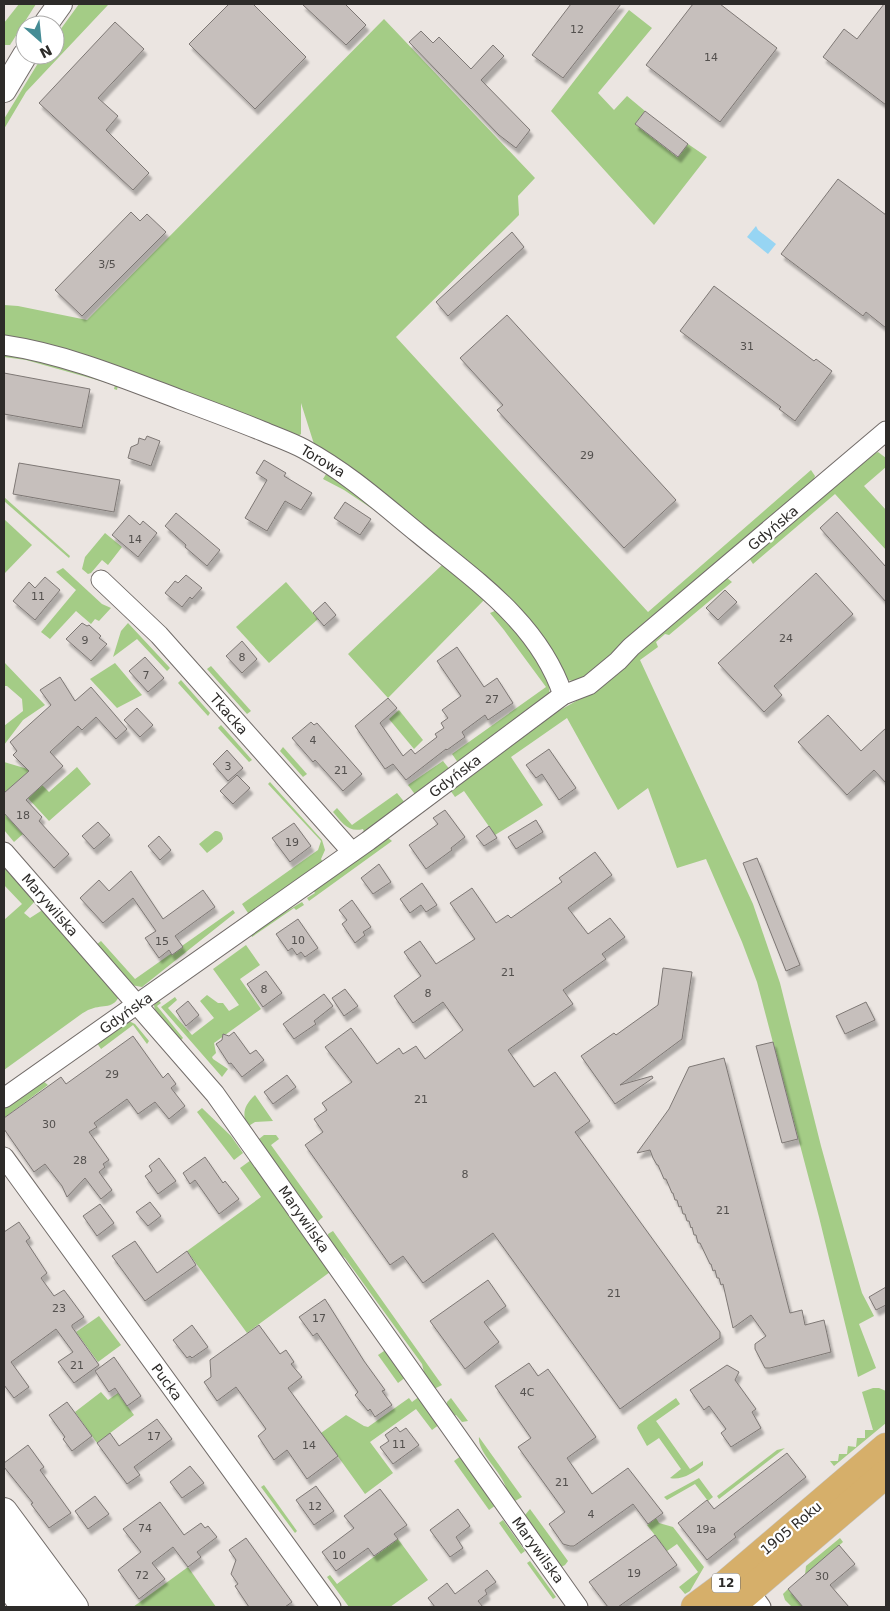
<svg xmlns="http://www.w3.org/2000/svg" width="890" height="1611" font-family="'DejaVu Sans',sans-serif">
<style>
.green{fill:#a4cc86}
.water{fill:#97d5f3}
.building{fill:#c6bfbc;stroke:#7e7875;filter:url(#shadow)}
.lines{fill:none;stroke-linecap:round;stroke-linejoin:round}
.minor-casing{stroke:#726c69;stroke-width:21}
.tertiary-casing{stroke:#726c69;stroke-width:26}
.secondary-casing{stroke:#726c69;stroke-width:28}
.primary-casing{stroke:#c4c4c3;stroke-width:29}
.minor{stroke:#fff;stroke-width:19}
.tertiary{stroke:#fff;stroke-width:24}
.secondary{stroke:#fff;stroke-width:26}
.primary{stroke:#d6af6a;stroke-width:28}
.labels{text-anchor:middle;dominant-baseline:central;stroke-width:4.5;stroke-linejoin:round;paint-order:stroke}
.number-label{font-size:11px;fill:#53504e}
.shield{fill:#fff;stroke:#6c6b69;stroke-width:1}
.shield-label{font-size:12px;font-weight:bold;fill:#2d2b29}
.street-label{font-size:14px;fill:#2d2b29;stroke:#fff}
</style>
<defs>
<filter id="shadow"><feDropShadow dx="3" dy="5.5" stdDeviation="1" flood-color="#0004"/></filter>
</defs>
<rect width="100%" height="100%" fill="#ebe5e1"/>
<g class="green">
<path d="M 19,4 L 36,4 L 10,45 L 4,45 L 4,23 Z"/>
<path d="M 79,4 L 108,5 L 26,92 L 4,129 L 4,119 L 43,55 L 55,55 L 55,37 Z"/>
<path d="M 629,10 L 652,28 L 598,93 L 614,110 L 627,96 L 645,111 L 635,124 L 677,157 L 688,144 L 707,157 L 654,225 L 551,111 Z"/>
<path d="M 384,19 L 535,178 L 518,196 L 519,215 L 396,337 L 648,612 L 811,470 L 815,476 L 813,482 L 588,677 L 573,681 L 563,679 L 543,638 L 314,444 L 301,403 L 301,434 L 296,438 L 4,340 L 4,305 L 18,306 L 87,320 Z"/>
<path d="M 4,353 L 41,360 L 118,385 L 117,390 L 114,389 L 115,385 L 26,360 L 4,357 Z"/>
<path d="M 878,452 L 886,458 L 886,467 L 864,486 L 886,510 L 886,550 L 835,494 L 753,564 L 749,558 L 869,456 Z"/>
<path d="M 328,471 L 383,516 L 344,490 L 323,479 Z"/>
<path d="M 4,497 L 70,556 L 69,558 L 4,501 Z"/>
<path d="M 4,519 L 32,545 L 4,574 Z"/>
<path d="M 105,533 L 122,547 L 108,565 L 102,560 L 91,573 L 88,574 L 82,569 L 85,557 Z"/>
<path d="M 428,548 L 486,598 L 388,698 L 348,654 L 442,565 L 428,552 L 425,553 Z"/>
<path d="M 63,568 L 102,604 L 111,608 L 99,621 L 95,619 L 91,624 L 76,611 L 50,639 L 41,632 L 76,590 L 56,572 Z"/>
<path d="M 726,577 L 732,582 L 669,635 L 665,634 L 656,642 L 658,647 L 640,660 L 753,904 L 780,983 L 821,1146 L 857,1276 L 862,1293 L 874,1316 L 859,1324 L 876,1368 L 858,1377 L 819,1217 L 757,982 L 742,942 L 706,859 L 677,868 L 648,788 L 618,810 L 567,718 L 511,757 L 543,805 L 495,835 L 464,791 L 455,797 L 450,790 L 553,714 L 587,695 Z"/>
<path d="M 286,582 L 318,619 L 269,663 L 236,627 Z"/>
<path d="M 497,610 L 517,628 L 550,684 L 549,695 L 459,764 L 452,754 L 546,687 L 504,630 L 490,613 Z"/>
<path d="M 128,623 L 170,668 L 167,671 L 137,639 L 113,657 L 121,631 Z"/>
<path d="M 4,662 L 45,705 L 23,720 L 4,745 L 4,726 L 23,711 L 22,699 L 7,686 L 4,686 Z"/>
<path d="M 115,663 L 142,695 L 117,708 L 90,679 Z"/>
<path d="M 211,666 L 251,711 L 247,714 L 207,669 Z"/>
<path d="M 181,680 L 210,713 L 208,716 L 178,683 Z"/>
<path d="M 399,710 L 423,740 L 414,749 L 389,719 Z"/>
<path d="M 221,725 L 252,760 L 249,762 L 218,728 Z"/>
<path d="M 283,747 L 307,774 L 303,777 L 280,751 Z"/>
<path d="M 443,761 L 451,771 L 417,797 L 408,785 Z"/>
<path d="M 4,762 L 31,770 L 4,793 Z"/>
<path d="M 77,767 L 91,784 L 49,821 L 25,795 L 41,784 L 49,792 Z"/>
<path d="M 270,782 L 322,840 L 325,850 L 321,859 L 324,864 L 250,916 L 242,904 L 318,850 L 321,841 L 268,784 Z"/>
<path d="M 397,793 L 406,804 L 365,834 L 363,829 C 348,833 342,822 333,812 L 337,808 L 352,825 Z"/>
<path d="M 4,813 L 23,834 L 14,842 L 4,830 Z"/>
<path d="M 215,831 C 221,831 222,833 223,839 L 221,842 L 207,853 L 199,844 Z"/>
<path d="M 387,837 L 392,841 L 309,901 L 307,898 L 315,893 L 313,890 Z"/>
<path d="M 4,866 L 37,899 L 24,913 L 30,918 L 44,909 L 120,994 C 114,1010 103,1004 91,1009 C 87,1010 83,1013 80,1015 L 4,1070 L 4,920 L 22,904 L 4,885 Z"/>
<path d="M 302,902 L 304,905 L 296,910 L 294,908 L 252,937 L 250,933 Z"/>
<path d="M 233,910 L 235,913 L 142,987 L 131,985 L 96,945 L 101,941 L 135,979 Z"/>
<path d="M 246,945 L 260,965 L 240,979 L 261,1009 L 214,1043 L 216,1053 L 212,1057 L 213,1059 L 228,1069 L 222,1077 L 161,1007 L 175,997 L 177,1000 L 168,1008 L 192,1035 L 214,1018 L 200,1001 L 207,995 L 218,1003 L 223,1003 L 229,1011 L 239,1005 L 213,969 Z"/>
<path d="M 157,999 L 161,1003 L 157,1006 L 183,1038 L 180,1041 L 155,1011 L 154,1005 Z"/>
<path d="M 129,1021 L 135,1024 L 149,1041 L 147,1044 L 133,1025 L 101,1049 L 97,1043 Z"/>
<path d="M 43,1081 L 48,1085 L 4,1118 L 4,1106 Z"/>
<path d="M 255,1095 L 273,1121 L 255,1122 L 247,1127 C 242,1112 244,1106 255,1095 Z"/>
<path d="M 202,1108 L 231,1136 L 243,1153 L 234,1160 L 197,1112 Z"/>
<path d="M 264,1135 L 276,1135 L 279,1139 L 271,1145 L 323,1217 L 316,1223 L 259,1142 L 259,1139 Z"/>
<path d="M 251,1160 L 312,1244 L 330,1272 L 247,1333 L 187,1251 L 261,1197 L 240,1168 Z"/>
<path d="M 333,1231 L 442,1385 L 434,1389 L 425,1376 L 422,1364 L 345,1258 C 337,1251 328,1245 328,1234 Z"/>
<path d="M 99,1316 L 121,1345 L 98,1362 L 76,1332 Z"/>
<path d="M 387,1349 L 406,1377 L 398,1383 L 378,1355 Z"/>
<path d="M 873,1388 L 879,1388 L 886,1391 L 886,1423 L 834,1466 L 830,1461 L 838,1461 L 839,1454 L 847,1454 L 848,1446 L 856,1447 L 857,1438 L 865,1438 L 865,1430 L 873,1430 L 862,1392 Z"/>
<path d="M 101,1392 L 108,1400 L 118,1393 L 134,1415 L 97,1443 L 75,1412 Z"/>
<path d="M 420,1396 L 440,1424 L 432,1430 L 416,1409 L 370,1442 L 393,1473 L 365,1494 L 321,1433 L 346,1415 L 364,1426 L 368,1427 L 409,1398 L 412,1402 Z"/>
<path d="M 451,1398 L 468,1421 L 462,1422 L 456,1415 L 452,1417 L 447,1408 L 447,1402 Z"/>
<path d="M 676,1398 L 680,1404 L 656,1421 L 690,1469 L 703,1461 L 703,1465 C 695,1472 681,1481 670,1478 L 681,1469 L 659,1438 L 647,1446 L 637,1428 L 638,1425 Z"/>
<path d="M 479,1437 L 522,1497 L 515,1501 C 508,1498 508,1492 505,1485 C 500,1471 477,1451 479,1437 Z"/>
<path d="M 785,1448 L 719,1499 L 717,1496 L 777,1450 Z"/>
<path d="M 461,1456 L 496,1505 L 489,1510 L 454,1461 Z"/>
<path d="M 699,1478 L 713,1497 L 708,1501 L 695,1484 L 667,1500 L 664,1497 Z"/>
<path d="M 264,1485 L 297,1531 L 295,1533 L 261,1487 Z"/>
<path d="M 530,1509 L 568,1561 L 565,1565 L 561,1567 L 525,1515 Z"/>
<path d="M 656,1518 L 659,1523 L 673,1527 L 704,1567 L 690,1591 L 685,1594 L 679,1587 L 698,1572 L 677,1544 L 667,1551 L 647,1525 Z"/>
<path d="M 503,1520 L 525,1551 L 521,1554 L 499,1523 Z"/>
<path d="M 840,1538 L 843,1542 L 805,1575 L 806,1566 Z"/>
<path d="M 398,1539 L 428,1580 L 390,1607 L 349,1607 L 327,1577 L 330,1575 L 337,1584 Z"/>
<path d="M 530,1561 L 556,1597 L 553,1599 L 527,1563 Z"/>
<path d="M 188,1567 L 216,1607 L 133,1607 Z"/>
<path d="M 788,1589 L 803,1607 L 792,1607 L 785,1600 L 783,1594 Z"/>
</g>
<path class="water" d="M 756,226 L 758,230 L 776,244 L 768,254 L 747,237 Z"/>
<g class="building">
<path d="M 229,4 L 253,4 L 306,57 L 255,109 L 189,44 Z"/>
<path d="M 302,4 L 345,4 L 366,25 L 346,45 Z"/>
<path d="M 571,4 L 621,4 L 563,78 L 532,55 Z"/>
<path d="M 693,4 L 720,4 L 777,48 L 720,122 L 646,65 Z"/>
<path d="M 884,4 L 886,4 L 886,105 L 823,57 L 844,29 L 857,39 Z"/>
<path d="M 115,22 L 144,49 L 98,98 L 118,116 L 106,130 L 149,173 L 133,190 L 39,103 Z"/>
<path d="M 421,31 L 433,43 L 439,37 L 471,69 L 493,45 L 504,56 L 481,80 L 530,130 L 516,148 L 499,135 L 409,42 Z"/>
<path d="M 645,111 L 688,144 L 678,157 L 635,124 Z"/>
<path d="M 838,179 L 886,215 L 886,328 L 866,312 L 863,316 L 781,254 Z"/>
<path d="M 131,212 L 140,221 L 147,214 L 166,232 L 82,316 L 55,290 Z"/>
<path d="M 512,232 L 524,247 L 448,316 L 436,302 Z"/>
<path d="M 714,286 L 814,361 L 816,359 L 832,371 L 795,421 L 779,409 L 781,407 L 680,331 Z"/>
<path d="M 507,315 L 676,500 L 624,548 L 497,410 L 503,405 L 460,358 Z"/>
<path d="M 4,373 L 90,389 L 82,428 L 4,414 Z"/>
<path d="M 147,436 L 160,441 L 151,466 L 128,458 L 131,447 L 138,444 L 139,438 L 145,440 Z"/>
<path d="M 264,460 L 286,473 L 284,476 L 312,493 L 301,510 L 285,501 L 267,531 L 245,518 L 267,480 L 256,473 Z"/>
<path d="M 19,463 L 120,480 L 114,512 L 13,494 Z"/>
<path d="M 345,502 L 371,519 L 360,535 L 334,518 Z"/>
<path d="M 837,512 L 886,567 L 886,602 L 820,528 Z"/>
<path d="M 176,513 L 220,550 L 207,566 L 185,547 L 186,545 L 165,526 Z"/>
<path d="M 129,515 L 140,525 L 143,521 L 157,533 L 138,557 L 112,535 Z"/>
<path d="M 816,573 L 853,614 L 774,686 L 782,695 L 764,712 L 718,663 Z"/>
<path d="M 186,575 L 202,588 L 192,599 L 190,597 L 182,607 L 165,593 L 175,581 L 178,583 Z"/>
<path d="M 45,577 L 60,590 L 35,620 L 13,601 L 29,582 L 35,588 Z"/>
<path d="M 725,590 L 737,602 L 718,620 L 706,608 Z"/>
<path d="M 325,602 L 336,615 L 324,626 L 313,613 Z"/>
<path d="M 82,623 L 87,626 L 89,625 L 101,636 L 99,638 L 107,644 L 91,661 L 66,639 Z"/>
<path d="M 242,641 L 257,659 L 242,673 L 226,656 Z"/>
<path d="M 457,647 L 484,687 L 497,678 L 513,703 L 488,720 L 485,715 L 462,732 L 465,737 L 447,750 L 446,749 L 406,780 L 393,764 L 385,769 L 355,726 L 388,698 L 397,708 L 380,723 L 403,756 L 411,749 L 415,754 L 437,737 L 435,734 L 444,728 L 441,723 L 448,718 L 442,710 L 461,696 L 437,661 Z"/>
<path d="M 145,657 L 164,678 L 148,692 L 129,671 Z"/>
<path d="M 60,677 L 75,701 L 91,687 L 127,729 L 116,739 L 96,717 L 82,730 L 78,726 L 50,752 L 63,766 L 26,800 L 42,817 L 39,821 L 69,854 L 54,868 L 4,813 L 4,793 L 29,771 L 13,755 L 17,751 L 10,742 L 51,705 L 40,690 Z"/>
<path d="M 137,708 L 153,725 L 140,737 L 124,720 Z"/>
<path d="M 828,715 L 861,751 L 886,728 L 886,783 L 874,770 L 847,795 L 798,742 Z"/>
<path d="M 311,722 L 314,725 L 317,723 L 362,774 L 343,791 L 315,760 L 313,762 L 292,738 Z"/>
<path d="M 549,749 L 576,788 L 559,800 L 542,774 L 536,778 L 526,765 Z"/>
<path d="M 227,750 L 243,768 L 228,781 L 213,764 Z"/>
<path d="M 237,775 L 250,788 L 233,804 L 220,791 Z"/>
<path d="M 445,810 L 465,837 L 451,848 L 452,850 L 426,869 L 409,845 L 438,824 L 433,818 Z"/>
<path d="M 536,820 L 543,832 L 516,849 L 508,837 Z"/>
<path d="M 98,822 L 110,835 L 94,849 L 82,836 Z"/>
<path d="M 294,823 L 311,846 L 290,862 L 272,838 Z"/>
<path d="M 489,826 L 497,838 L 484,846 L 476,836 Z"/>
<path d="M 159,836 L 171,850 L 160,860 L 148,846 Z"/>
<path d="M 595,852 L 612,875 L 568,908 L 588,934 L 610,918 L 625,937 L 602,954 L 606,959 L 563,990 L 573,1004 L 508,1050 L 534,1087 L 555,1072 L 590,1121 L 575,1132 L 720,1332 L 720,1338 L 620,1409 L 493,1233 L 423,1283 L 403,1256 L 390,1265 L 305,1145 L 323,1132 L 314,1119 L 327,1110 L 322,1103 L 352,1082 L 325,1047 L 351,1028 L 377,1064 L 399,1048 L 403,1054 L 416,1046 L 425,1059 L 463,1030 L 443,1002 L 413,1023 L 394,996 L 421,976 L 404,952 L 420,941 L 436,964 L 475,939 L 450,903 L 472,888 L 496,923 L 508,915 L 511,918 L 562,882 L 559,878 Z"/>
<path d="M 757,858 L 800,965 L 786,971 L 743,863 Z"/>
<path d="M 379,864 L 391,882 L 373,894 L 361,878 Z"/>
<path d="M 131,871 L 163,919 L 203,890 L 215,907 L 175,936 L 183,947 L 172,955 L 169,950 L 159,958 L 145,938 L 156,931 L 133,898 L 103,923 L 80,898 L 99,880 L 109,891 Z"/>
<path d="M 422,883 L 437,905 L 426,912 L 421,905 L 410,913 L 400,899 Z"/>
<path d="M 352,900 L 371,927 L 363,932 L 365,935 L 355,943 L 342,924 L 347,920 L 339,910 Z"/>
<path d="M 298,919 L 318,948 L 305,957 L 301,952 L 297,955 L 292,948 L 288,951 L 276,934 Z"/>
<path d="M 663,968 L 692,972 L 682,1039 L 620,1085 L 652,1076 L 653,1078 L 615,1104 L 581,1056 L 614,1033 L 616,1035 L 658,1005 Z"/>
<path d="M 266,971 L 282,993 L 263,1007 L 247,984 Z"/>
<path d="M 345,989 L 358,1006 L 344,1016 L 332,998 Z"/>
<path d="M 324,994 L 333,1006 L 314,1021 L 316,1024 L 294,1039 L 283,1024 Z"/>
<path d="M 188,1001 L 199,1015 L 186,1026 L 176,1011 Z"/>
<path d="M 866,1002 L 875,1020 L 845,1034 L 836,1016 Z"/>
<path d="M 234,1032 L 250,1054 L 256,1050 L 264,1060 L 242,1077 L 231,1063 L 229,1064 L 216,1044 L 222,1040 L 223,1034 L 229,1036 Z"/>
<path d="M 133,1036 L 163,1078 L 168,1073 L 176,1084 L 171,1088 L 185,1106 L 169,1119 L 155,1102 L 138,1114 L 127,1099 L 94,1123 L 97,1127 L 89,1132 L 109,1160 L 103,1164 L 105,1167 L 99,1172 L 112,1190 L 101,1199 L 85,1178 L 67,1197 L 62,1186 L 45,1164 L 34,1172 L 4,1129 L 4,1118 L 61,1077 L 66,1084 Z"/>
<path d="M 773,1042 L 798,1139 L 782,1143 L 756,1046 Z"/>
<path d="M 724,1058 L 790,1313 L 802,1310 L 805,1325 L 824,1320 L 831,1352 L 770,1368 L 765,1368 L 755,1349 L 755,1344 L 766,1336 L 751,1315 L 733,1328 L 723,1284 L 721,1285 L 719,1278 L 717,1278 L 715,1270 L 713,1271 L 711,1264 L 710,1264 L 700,1243 L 698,1243 L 696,1235 L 694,1235 L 692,1227 L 691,1228 L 689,1221 L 687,1221 L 685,1214 L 683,1214 L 681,1206 L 679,1207 L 677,1200 L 675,1200 L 673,1193 L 672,1193 L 666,1179 L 664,1179 L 658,1165 L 657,1165 L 653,1158 L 650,1150 L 637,1153 L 669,1109 L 689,1067 Z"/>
<path d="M 287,1075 L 296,1087 L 273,1104 L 264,1092 Z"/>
<path d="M 205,1157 L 223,1183 L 225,1181 L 239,1199 L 219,1214 L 195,1180 L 190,1184 L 183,1173 Z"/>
<path d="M 159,1158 L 176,1181 L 158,1194 L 145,1176 L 152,1171 L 149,1166 Z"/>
<path d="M 150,1202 L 161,1216 L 148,1226 L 136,1212 Z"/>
<path d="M 100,1204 L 114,1223 L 97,1236 L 83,1216 Z"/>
<path d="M 19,1222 L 30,1238 L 26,1241 L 47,1273 L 41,1278 L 54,1296 L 64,1290 L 84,1317 L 72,1325 L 72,1327 L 99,1365 L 74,1383 L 58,1362 L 73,1352 L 56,1329 L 11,1362 L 29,1387 L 14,1398 L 4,1385 L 4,1232 Z"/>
<path d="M 135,1241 L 157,1273 L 187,1251 L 196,1265 L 145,1301 L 112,1256 Z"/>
<path d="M 488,1280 L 506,1306 L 484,1322 L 499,1342 L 465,1369 L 430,1321 Z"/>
<path d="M 886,1287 L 886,1305 L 876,1310 L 869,1297 Z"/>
<path d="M 325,1299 L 364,1361 L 385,1390 L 382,1391 L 392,1405 L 375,1417 L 370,1409 L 368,1411 L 355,1395 L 358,1392 L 317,1333 L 313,1336 L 299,1317 Z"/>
<path d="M 192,1325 L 208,1347 L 192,1358 L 190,1356 L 187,1358 L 173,1340 Z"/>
<path d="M 259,1325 L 280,1354 L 286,1350 L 294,1362 L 291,1364 L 302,1377 L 288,1388 L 338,1456 L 307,1479 L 287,1450 L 274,1460 L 258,1436 L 266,1429 L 236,1387 L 217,1401 L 204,1382 L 211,1377 L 210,1360 Z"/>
<path d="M 114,1357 L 141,1396 L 127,1406 L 115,1388 L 109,1392 L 95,1371 Z"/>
<path d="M 529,1363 L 538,1376 L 548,1369 L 596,1437 L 567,1458 L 592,1494 L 628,1468 L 663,1513 L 648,1524 L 633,1504 L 574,1546 L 570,1546 L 563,1544 L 549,1524 L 565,1512 L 518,1447 L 531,1438 L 495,1386 Z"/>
<path d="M 727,1365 L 739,1372 L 735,1380 L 756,1409 L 752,1412 L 761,1428 L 731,1447 L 721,1433 L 726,1429 L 709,1406 L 704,1410 L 690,1390 Z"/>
<path d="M 67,1402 L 92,1436 L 72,1451 L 63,1439 L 65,1437 L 49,1415 Z"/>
<path d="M 157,1419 L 172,1439 L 134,1467 L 140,1475 L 127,1484 L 97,1443 L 110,1433 L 119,1446 Z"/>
<path d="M 396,1427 L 400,1432 L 406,1428 L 419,1445 L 393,1464 L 380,1447 L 389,1441 L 385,1435 Z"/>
<path d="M 28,1445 L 44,1467 L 40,1470 L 71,1513 L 49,1528 L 31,1504 L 33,1503 L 4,1467 L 4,1463 Z"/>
<path d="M 787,1453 L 806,1477 L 734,1534 L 736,1537 L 707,1560 L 678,1523 L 707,1500 L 714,1509 Z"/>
<path d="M 190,1466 L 204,1483 L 182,1498 L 170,1482 Z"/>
<path d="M 316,1486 L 334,1511 L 314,1525 L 296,1500 Z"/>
<path d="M 380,1489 L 407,1525 L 394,1534 L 398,1539 L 374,1556 L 368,1548 L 336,1571 L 322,1552 L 354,1528 L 344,1516 Z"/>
<path d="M 95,1496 L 109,1514 L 88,1529 L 75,1511 Z"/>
<path d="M 160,1502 L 184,1535 L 201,1523 L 205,1528 L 208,1526 L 217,1537 L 197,1552 L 201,1557 L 188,1567 L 173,1547 L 152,1563 L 165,1579 L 139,1599 L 118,1570 L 141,1552 L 123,1529 Z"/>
<path d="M 458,1509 L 470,1526 L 456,1537 L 463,1548 L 450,1557 L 430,1530 Z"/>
<path d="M 655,1535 L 677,1565 L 618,1607 L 608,1607 L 589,1582 Z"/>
<path d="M 246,1538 L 292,1602 L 285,1607 L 249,1607 L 235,1586 L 238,1584 L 231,1574 L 236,1560 L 229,1550 Z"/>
<path d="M 839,1545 L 855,1564 L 830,1585 L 849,1607 L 803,1607 L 788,1589 Z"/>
<path d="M 487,1570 L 496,1582 L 485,1590 L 487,1594 L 478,1601 L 483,1607 L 435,1607 L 428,1598 L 447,1583 L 455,1594 Z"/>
</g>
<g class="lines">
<defs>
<g id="minor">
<path d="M 4,345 C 65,354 123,378 181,400 C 208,410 235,420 262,431 C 276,437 291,442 304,449 C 348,473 381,503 419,534 C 475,580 539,623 563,695"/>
<path d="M 101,580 L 159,635 L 352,852"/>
<path d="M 4,852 L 215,1094 L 578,1607"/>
<path d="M 4,1098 L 368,841 L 563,695 L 589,685 L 618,661 L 631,647 L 886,431"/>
<path d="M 4,1157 L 331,1607"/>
<path d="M 748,1580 L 750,1592 L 761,1607"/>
</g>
<g id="tertiary">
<path d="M 45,25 L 60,4"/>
<path d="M 4,90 L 25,55"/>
</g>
<g id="secondary">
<path d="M 4,1511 L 75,1607"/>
<path d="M 4,1543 L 50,1607"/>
<path d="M 4,1579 L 24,1607"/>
</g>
<g id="primary">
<path d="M 695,1607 L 722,1587 L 886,1447"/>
<path d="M 730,1607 L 886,1474"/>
</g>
</defs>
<use href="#minor" class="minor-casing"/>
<use href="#tertiary" class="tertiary-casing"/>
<use href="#secondary" class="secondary-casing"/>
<use href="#primary" class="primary-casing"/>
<use href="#minor" class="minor"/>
<use href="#tertiary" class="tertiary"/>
<use href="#secondary" class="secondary"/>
<use href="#primary" class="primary"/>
</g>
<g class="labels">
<g class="number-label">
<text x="577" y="29">12</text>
<text x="711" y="57">14</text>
<text x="107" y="264">3/5</text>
<text x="747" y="346">31</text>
<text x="587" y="455">29</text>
<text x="135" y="539">14</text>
<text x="38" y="596">11</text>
<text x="786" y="638">24</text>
<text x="85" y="640">9</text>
<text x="242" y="657">8</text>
<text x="146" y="675">7</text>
<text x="492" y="699">27</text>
<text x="313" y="740">4</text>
<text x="228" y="766">3</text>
<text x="341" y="770">21</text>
<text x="23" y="815">18</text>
<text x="292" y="842">19</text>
<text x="298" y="940">10</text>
<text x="162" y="941">15</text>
<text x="508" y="972">21</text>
<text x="264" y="989">8</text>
<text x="428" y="993">8</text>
<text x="112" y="1074">29</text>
<text x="421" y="1099">21</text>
<text x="49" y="1124">30</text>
<text x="80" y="1160">28</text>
<text x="465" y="1174">8</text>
<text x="723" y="1210">21</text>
<text x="614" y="1293">21</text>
<text x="59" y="1308">23</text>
<text x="319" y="1318">17</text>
<text x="77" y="1365">21</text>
<text x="527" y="1392">4C</text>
<text x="154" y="1436">17</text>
<text x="399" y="1444">11</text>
<text x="309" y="1445">14</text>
<text x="562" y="1482">21</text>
<text x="315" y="1506">12</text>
<text x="591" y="1514">4</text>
<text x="145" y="1528">74</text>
<text x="706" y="1529">19a</text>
<text x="339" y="1555">10</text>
<text x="634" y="1573">19</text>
<text x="142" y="1575">72</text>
<text x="822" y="1576">30</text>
</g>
<rect class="shield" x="712" y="1573.5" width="28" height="19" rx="4"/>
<g class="shield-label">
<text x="726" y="1583">12</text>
</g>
<g class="street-label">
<text transform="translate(323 461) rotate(31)">Torowa</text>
<text transform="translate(773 528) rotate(-40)">Gdyńska</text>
<text transform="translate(229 714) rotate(49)">Tkacka</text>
<text transform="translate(455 776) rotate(-37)">Gdyńska</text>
<text transform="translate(50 905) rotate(49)">Marywilska</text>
<text transform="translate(126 1013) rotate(-35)">Gdyńska</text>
<text transform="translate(304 1219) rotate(55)">Marywilska</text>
<text transform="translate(167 1382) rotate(54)">Pucka</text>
<text transform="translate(791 1528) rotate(-40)">1905 Roku</text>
<text transform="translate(538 1550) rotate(54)">Marywilska</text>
</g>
</g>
<rect width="890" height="1611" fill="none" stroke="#2d2b29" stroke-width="10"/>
<g transform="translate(40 40) rotate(153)"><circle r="24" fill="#ffffff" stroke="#abaaa9"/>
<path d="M0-4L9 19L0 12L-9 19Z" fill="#458c95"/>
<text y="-8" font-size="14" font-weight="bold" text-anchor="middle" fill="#2d2b29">N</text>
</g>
</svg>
